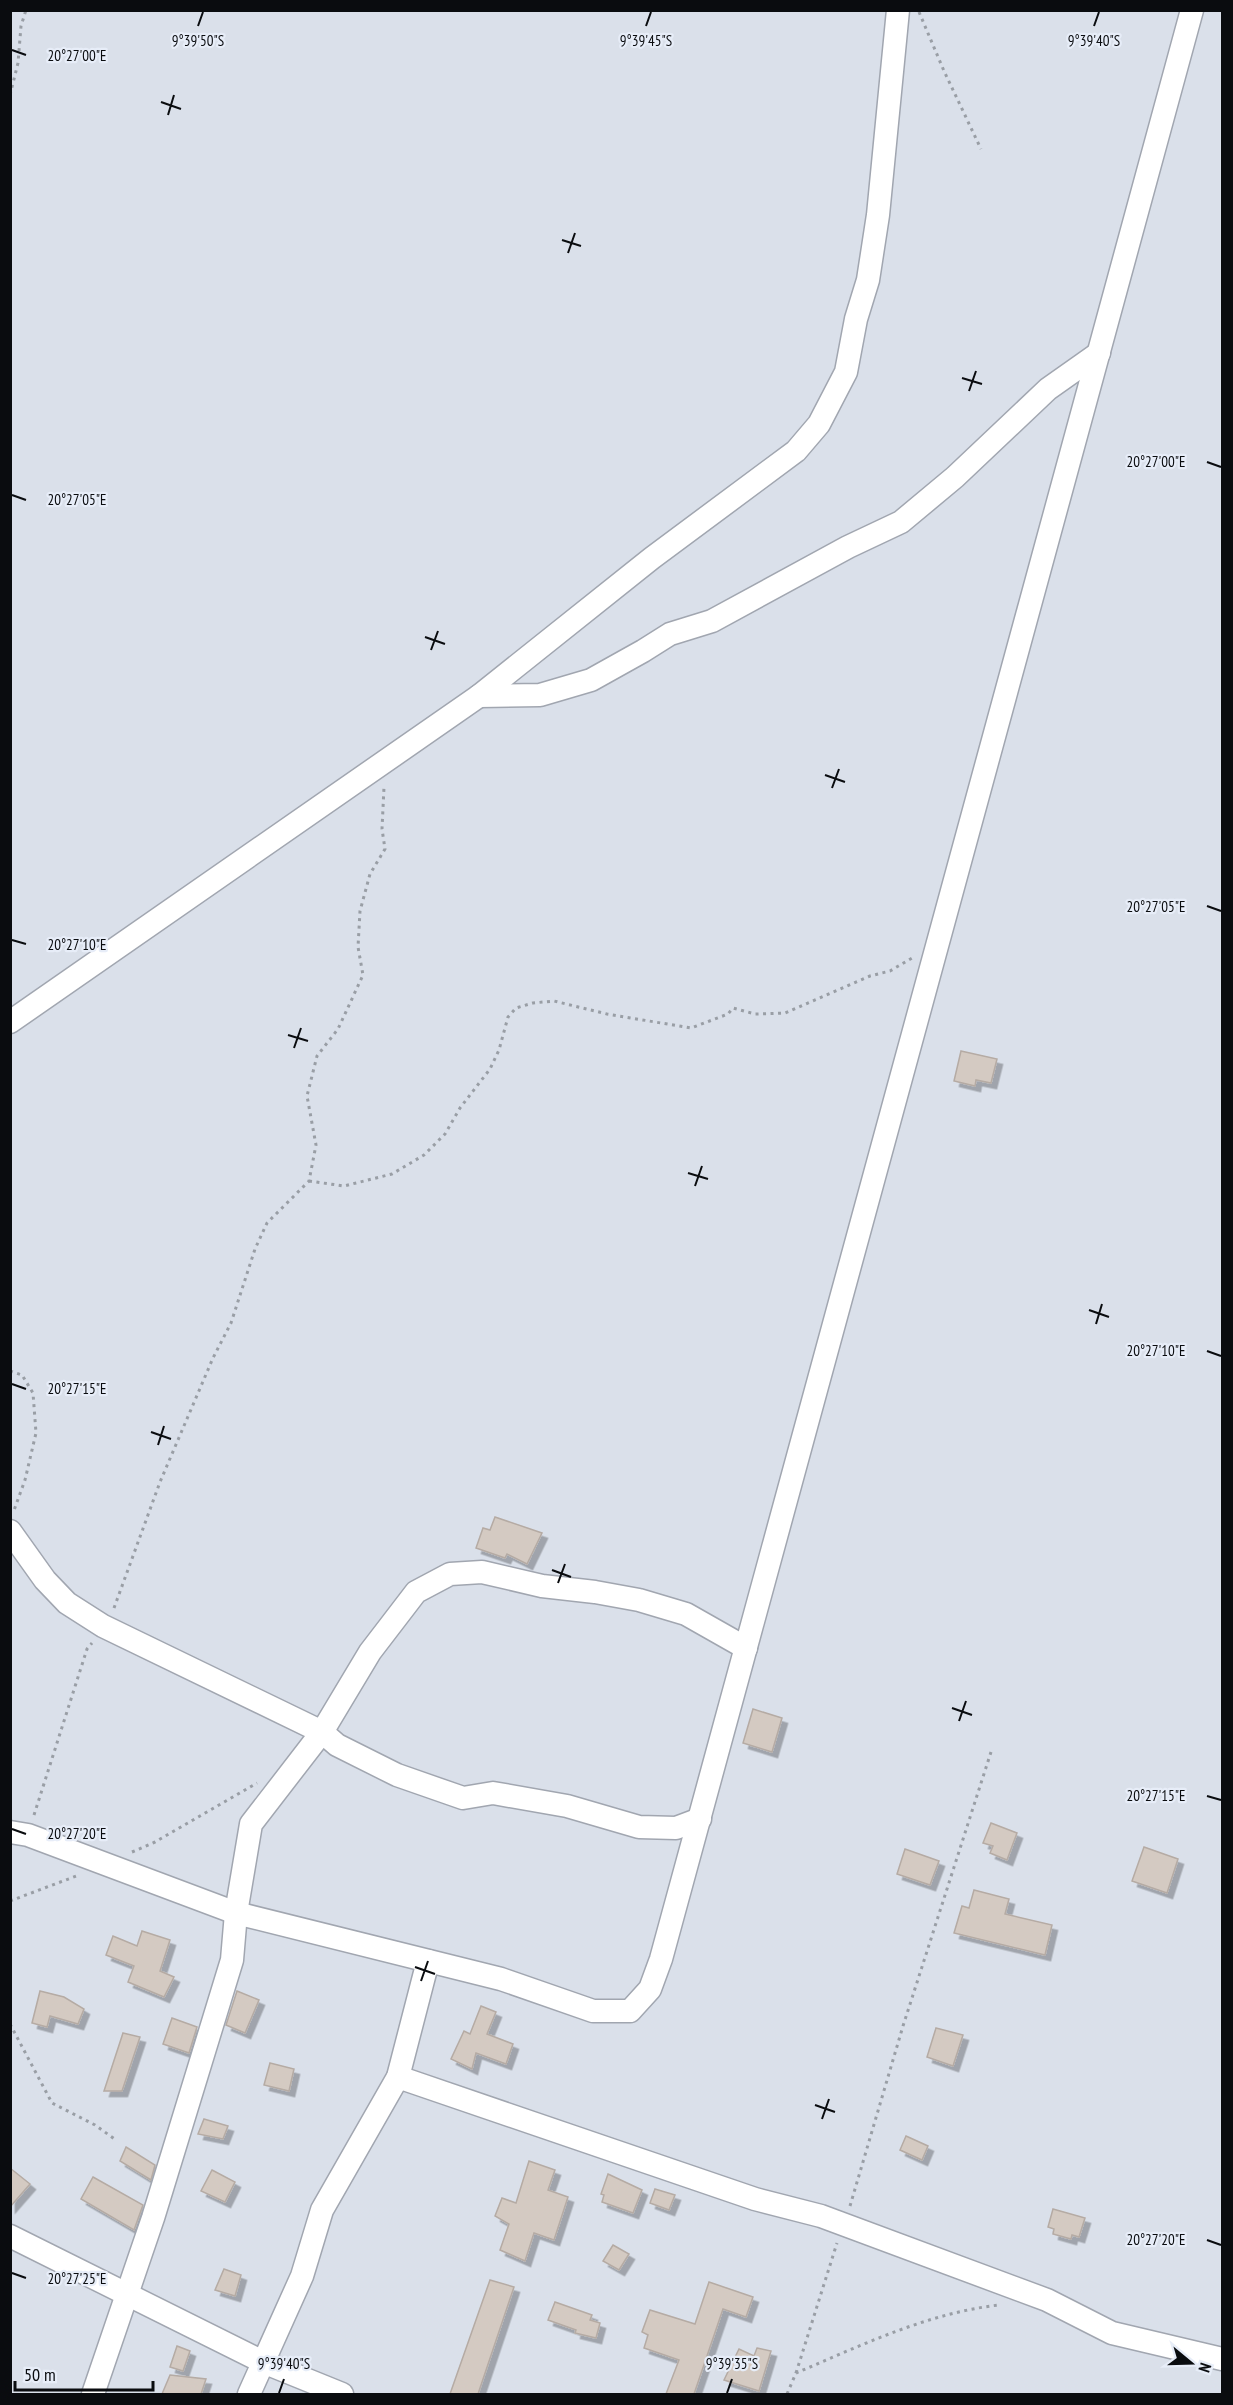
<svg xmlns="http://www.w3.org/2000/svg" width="1233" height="2405" font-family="'PT Sans Narrow',sans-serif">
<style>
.building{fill:#d4cac2;stroke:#b5aba4;stroke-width:1.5;filter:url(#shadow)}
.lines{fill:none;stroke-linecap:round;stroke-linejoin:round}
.minor-casing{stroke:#a1a6b0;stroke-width:25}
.path{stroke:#999ea5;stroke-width:3;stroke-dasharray:3 4.5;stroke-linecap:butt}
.minor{stroke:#fff;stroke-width:22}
.ticks{fill:none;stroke:#0a0c0f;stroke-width:2}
.ticks-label{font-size:15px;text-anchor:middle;fill:#0a0c0f;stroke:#e7edf8;stroke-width:4.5;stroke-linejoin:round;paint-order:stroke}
</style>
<defs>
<filter id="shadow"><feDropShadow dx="5.5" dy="5.5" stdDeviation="0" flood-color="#0004"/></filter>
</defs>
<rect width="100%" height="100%" fill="#dae0ea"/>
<g class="building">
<path d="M 961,1051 L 997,1059 L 991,1083 L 976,1080 L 975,1086 L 954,1081 Z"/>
<path d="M 495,1517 L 542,1533 L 527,1564 L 507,1554 L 505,1558 L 476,1548 L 483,1528 L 490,1530 Z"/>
<path d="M 753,1709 L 782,1718 L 772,1752 L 743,1743 Z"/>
<path d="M 991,1823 L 1017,1833 L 1007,1860 L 990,1853 L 993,1846 L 983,1843 Z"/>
<path d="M 1144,1847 L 1178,1859 L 1167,1893 L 1132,1881 Z"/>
<path d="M 905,1849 L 939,1861 L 930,1885 L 897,1874 Z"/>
<path d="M 974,1890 L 1009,1899 L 1005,1914 L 1052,1925 L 1045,1955 L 954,1933 L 962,1906 L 969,1908 Z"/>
<path d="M 142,1931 L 170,1940 L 160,1971 L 174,1977 L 164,1997 L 128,1982 L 134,1966 L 106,1955 L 113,1936 L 137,1946 Z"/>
<path d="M 40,1991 L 64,1997 L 84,2009 L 78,2024 L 50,2016 L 47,2027 L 32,2023 Z"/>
<path d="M 237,1991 L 259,2000 L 245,2033 L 226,2025 Z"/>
<path d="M 481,2006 L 496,2012 L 487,2034 L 513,2044 L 506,2064 L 476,2053 L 472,2069 L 451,2059 L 464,2031 L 470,2034 Z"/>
<path d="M 172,2018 L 197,2027 L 189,2053 L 163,2044 Z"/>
<path d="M 936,2028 L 963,2035 L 953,2066 L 927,2057 Z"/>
<path d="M 123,2033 L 140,2037 L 122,2091 L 104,2091 Z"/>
<path d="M 270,2063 L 294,2069 L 289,2091 L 264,2085 Z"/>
<path d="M 204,2119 L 228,2126 L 223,2139 L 198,2134 Z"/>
<path d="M 906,2136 L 928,2146 L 922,2160 L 900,2150 Z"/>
<path d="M 126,2147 L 155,2165 L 151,2180 L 120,2161 Z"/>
<path d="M 529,2161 L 555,2170 L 548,2190 L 568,2197 L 554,2240 L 534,2233 L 525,2261 L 500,2250 L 509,2224 L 495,2216 L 502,2198 L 516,2203 Z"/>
<path d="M 10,2168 L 30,2184 L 10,2207 Z"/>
<path d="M 212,2170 L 235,2182 L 225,2202 L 201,2191 Z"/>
<path d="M 608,2174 L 642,2190 L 633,2213 L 602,2202 L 604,2195 L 601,2194 Z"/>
<path d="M 93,2177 L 143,2205 L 134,2230 L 81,2199 Z"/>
<path d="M 655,2189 L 675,2195 L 669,2210 L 650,2203 Z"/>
<path d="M 1053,2209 L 1085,2218 L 1079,2237 L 1072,2235 L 1071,2239 L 1053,2234 L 1054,2229 L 1048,2227 Z"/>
<path d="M 613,2245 L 629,2254 L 619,2270 L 603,2261 Z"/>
<path d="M 224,2269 L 241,2275 L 235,2296 L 215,2290 Z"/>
<path d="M 490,2280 L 514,2287 L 478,2394 L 450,2394 Z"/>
<path d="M 709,2282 L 753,2297 L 746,2317 L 723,2309 L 694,2394 L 666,2394 L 679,2360 L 644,2348 L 648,2335 L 642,2332 L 650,2310 L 695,2324 Z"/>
<path d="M 555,2302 L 592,2315 L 590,2320 L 600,2323 L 596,2338 L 575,2333 L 576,2330 L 548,2320 Z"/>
<path d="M 177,2346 L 190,2351 L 183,2371 L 170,2367 Z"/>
<path d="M 757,2348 L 771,2351 L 759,2391 L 724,2380 L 739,2349 L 754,2356 Z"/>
<path d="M 170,2375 L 206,2379 L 201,2394 L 162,2394 Z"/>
</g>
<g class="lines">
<defs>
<g id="minor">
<path d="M 479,696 L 540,695 L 591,680 L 643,651 L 670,634 L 712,621 L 848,547 L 901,522 L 955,477 L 1048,389 L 1099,353"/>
<path d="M 10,1022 L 479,696 L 652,558 L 796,451 L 819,424 L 846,372 L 856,319 L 868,280 L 878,215 L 898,10"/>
<path d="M 10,1531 L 45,1580 L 67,1603 L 103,1626 L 322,1732 L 337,1745 L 397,1775 L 463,1798 L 493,1793 L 567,1806 L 639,1827 L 676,1828 L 700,1819"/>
<path d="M 10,1832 L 28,1835 L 236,1913 L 501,1979 L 593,2011 L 630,2011 L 650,1989 L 661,1959 L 1192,10"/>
<path d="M 398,2077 L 755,2199 L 821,2216 L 1047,2300 L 1112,2333 L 1222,2359"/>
<path d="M 10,2236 L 263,2362 L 342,2394"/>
<path d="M 93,2394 L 153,2218 L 232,1960 L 236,1913 L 251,1824 L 322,1732 L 370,1652 L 416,1592 L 450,1574 L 482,1572 L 542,1586 L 595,1592 L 639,1600 L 686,1614 L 746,1648"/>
<path d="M 249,2394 L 302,2276 L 322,2210 L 398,2077 L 428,1961"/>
</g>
</defs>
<use href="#minor" class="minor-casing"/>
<g class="path">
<path d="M 919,12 L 944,71 L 981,149"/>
<path d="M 10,95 L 18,63 L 21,26 L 26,10"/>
<path d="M 309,1181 L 344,1186 L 392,1174 L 424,1155 L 445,1134 L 460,1108 L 490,1069 L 499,1050 L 508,1017 L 516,1008 L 533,1003 L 554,1001 L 607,1014 L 691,1028 L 728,1014 L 733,1008 L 755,1014 L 785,1013 L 870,976 L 890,971 L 912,958"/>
<path d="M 10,1371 L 22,1375 L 33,1393 L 36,1433 L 25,1480 L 13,1513"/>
<path d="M 114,1608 L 160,1482 L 213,1358 L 231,1323 L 255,1249 L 267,1223 L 309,1181 L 316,1145 L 307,1096 L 317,1056 L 338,1029 L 363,975 L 358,947 L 360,911 L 370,874 L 385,849 L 382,829 L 384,787"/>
<path d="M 34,1815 L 87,1649 L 92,1643"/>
<path d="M 132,1852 L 155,1842 L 257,1783"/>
<path d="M 10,1901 L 79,1875"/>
<path d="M 10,2024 L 52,2103 L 95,2125 L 116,2140"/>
<path d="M 850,2206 L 903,2026 L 991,1752"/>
<path d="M 796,2373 L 837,2243"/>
<path d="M 787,2394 L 796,2373 C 862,2345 928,2313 999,2305"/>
</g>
<use href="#minor" class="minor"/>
</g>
<path class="ticks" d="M 198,26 L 203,12M 646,26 L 651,12M 1094,26 L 1099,12M 12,50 L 26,55M 161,102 L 181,109M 168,115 L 174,95M 562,240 L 581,246M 568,253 L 575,233M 962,378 L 982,384M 969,391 L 976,371M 1207,462 L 1221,467M 12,495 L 26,500M 425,637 L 445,644M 431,650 L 438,631M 825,775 L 845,782M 832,788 L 839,769M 1207,906 L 1221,911M 12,940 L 26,944M 288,1035 L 308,1041M 294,1048 L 301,1028M 688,1173 L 708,1179M 695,1186 L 702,1166M 1089,1310 L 1109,1317M 1096,1324 L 1102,1304M 1207,1351 L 1221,1356M 12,1384 L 26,1389M 151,1432 L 171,1439M 158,1445 L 164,1426M 552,1570 L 571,1577M 558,1583 L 565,1564M 952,1708 L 972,1715M 959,1721 L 966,1701M 1207,1796 L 1221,1800M 12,1829 L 26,1834M 415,1967 L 435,1974M 421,1981 L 428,1961M 815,2105 L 835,2112M 822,2119 L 829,2099M 1207,2240 L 1221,2245M 12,2273 L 26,2278M 279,2393 L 284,2379M 727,2393 L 732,2379"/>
<g class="ticks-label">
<text x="198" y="46">9°39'50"S</text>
<text x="1094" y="46">9°39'40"S</text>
<text x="646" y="46">9°39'45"S</text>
<text x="77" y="61">20°27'00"E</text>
<text x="1156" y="467">20°27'00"E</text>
<text x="77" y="505">20°27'05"E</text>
<text x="1156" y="912">20°27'05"E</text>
<text x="77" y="950">20°27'10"E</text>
<text x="1156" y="1356">20°27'10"E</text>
<text x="77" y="1394">20°27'15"E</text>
<text x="1156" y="1801">20°27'15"E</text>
<text x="77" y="1839">20°27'20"E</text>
<text x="1156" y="2245">20°27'20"E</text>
<text x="77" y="2284">20°27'25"E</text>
<text x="284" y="2369">9°39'40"S</text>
<text x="732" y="2369">9°39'35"S</text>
</g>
<rect width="1233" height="2405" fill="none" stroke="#0a0c0f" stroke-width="24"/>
<g transform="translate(1191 2363) rotate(109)" stroke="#e7edf8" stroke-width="4.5" paint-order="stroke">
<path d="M0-4.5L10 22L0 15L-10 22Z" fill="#0a0c0f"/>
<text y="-9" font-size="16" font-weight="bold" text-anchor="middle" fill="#0a0c0f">N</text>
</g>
<path d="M15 2381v9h138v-9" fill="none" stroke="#0a0c0f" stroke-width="3"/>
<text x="24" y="2381" font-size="18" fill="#0a0c0f" stroke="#e7edf8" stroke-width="4.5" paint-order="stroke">50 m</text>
</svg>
